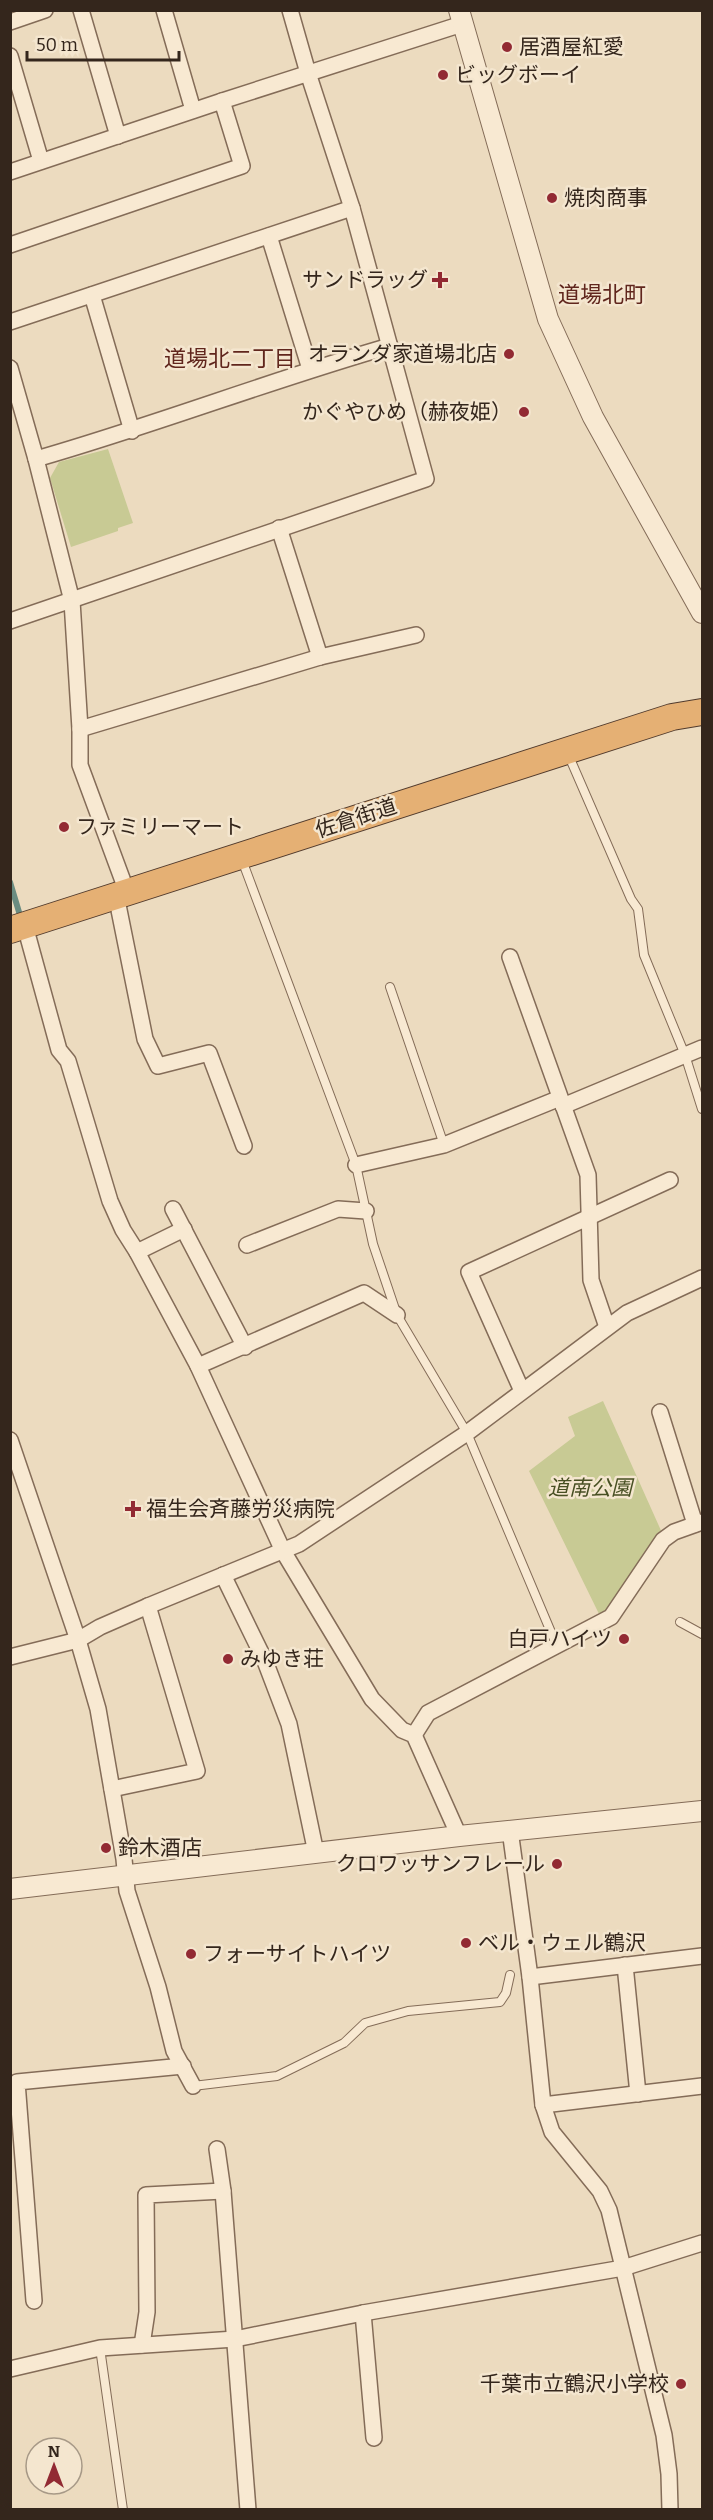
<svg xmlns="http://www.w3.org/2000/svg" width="713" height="2520" font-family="Bitter,'Noto Sans JP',serif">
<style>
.green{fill:#c8ca94}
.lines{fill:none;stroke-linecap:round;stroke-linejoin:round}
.stream{stroke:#6a8c81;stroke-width:6}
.service-casing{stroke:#846c58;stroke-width:10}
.minor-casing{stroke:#846c58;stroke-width:18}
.tertiary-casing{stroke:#846c58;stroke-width:22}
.trunk-casing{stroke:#523b2d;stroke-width:28}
.service{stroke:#f8e9d2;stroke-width:8}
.minor{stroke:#f8e9d2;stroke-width:15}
.tertiary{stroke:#f8e9d2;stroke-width:20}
.trunk{stroke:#e5b074;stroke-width:26}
.poi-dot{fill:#922a33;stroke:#f4e6cf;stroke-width:2}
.labels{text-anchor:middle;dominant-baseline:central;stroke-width:5;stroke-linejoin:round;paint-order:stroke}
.poi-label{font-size:21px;fill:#34261c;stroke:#f4e6cf;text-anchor:start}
.street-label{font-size:21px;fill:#34261c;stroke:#f4e6cf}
.park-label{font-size:21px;font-style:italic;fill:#485023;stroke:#f4e6cf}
.neighbourhood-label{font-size:22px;fill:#60261d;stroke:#f4e6cf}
</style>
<rect width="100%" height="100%" fill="#ecdbbf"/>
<g class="green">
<path d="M 108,449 L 133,523 L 118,528 L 118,531 L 71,547 L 50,478 L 59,462 Z"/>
<path d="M 603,1401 L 663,1535 L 611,1612 L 601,1618 L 529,1471 L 575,1436 L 568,1417 Z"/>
</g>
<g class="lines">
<path class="stream" d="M 10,882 L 19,912"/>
<defs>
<g id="service">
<path d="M 568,754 L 631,899 L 638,909 L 644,955 L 685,1055 L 702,1109"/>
<path d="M 242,860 L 356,1165 L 373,1244 L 397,1315 L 467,1433 L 556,1644"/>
<path d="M 390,987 L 444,1145"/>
<path d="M 680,1622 L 702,1634"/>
<path d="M 193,2086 L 277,2076 L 344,2043 L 365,2023 L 408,2011 L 500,2002 L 506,1993 L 510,1975"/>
<path d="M 100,2348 L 123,2510"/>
</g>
<g id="minor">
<path d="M 81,10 L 118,136"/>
<path d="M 164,10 L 193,110"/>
<path d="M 10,22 L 45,10"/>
<path d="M 10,56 L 41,161"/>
<path d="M 10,172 L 222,101 L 462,24"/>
<path d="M 269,236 L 310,369"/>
<path d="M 10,245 L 242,166 L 222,101"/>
<path d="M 92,295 L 132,431"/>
<path d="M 10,322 L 352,208"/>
<path d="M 10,368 L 36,459 L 72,601 L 80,729 L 80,765 L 127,892"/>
<path d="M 36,459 C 155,425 271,380 390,346"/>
<path d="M 279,528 L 320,657"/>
<path d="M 10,621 L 426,479 L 352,208 L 308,73 L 290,10"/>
<path d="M 80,729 L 320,657 L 416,635"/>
<path d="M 116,895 L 145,1039 L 158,1066 L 209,1053 L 244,1146"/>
<path d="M 25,926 L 59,1050 L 68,1061 L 110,1201 L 123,1230 L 137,1252 L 198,1366 L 283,1551 L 372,1699 L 402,1730 L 414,1735 L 459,1836"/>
<path d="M 510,957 L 588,1175 L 591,1280 L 607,1327"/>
<path d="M 563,1106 L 702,1048"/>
<path d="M 356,1165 L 444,1145 L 560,1098"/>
<path d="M 173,1209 L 245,1347"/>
<path d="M 247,1245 L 338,1209 L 366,1211"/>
<path d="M 137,1252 L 184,1229"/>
<path d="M 198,1366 L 364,1293 L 397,1315"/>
<path d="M 522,1391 L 469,1272 L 670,1180"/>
<path d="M 660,1412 L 695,1524"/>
<path d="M 10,1440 L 78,1640 L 98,1709 L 124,1859 L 127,1891 L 158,1987 L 174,2051 L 193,2086"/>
<path d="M 223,1575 L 265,1661 L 289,1724 L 316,1853"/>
<path d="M 10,1657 L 78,1640 L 100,1627 L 148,1606 L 299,1544 L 467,1433 L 627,1313 L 702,1278"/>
<path d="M 414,1735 L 428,1713 L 611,1617 L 663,1540 L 674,1532 L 702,1522"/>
<path d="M 112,1789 L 197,1771 L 148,1606"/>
<path d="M 510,1830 L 530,1977 L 543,2105 L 552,2132 L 600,2191 L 609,2210 L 664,2435 L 669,2474 L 670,2510"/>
<path d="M 625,1965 L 638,2094"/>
<path d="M 530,1977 L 702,1956"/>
<path d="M 543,2105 L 702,2086"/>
<path d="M 217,2149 L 223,2191 L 248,2510"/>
<path d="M 34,2301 L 17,2082 L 183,2066"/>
<path d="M 363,2313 L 374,2438"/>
<path d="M 142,2345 L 147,2312 L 146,2195 L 223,2191"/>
<path d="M 10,2369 L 100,2348 L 235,2339 L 363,2313 L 623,2268 L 702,2243"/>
</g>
<g id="tertiary">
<path d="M 459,10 L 548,319 L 593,417 L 702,613"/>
<path d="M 10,1889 L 459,1836 L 702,1811"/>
</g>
<path id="trunk" d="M 10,930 L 672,717 L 702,712"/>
</defs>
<use href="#service" class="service-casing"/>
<use href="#minor" class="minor-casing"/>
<use href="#tertiary" class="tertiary-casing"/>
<use href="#trunk" class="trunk-casing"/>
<use href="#service" class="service"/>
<use href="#minor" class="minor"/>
<use href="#tertiary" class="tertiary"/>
<use href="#trunk" class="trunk"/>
</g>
<g class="poi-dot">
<circle cx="507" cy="47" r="6"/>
<circle cx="443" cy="75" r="6"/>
<circle cx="552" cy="198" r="6"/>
<path d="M437 271h6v6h6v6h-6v6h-6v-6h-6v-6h6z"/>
<circle cx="509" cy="354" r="6"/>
<circle cx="524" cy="412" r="6"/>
<circle cx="64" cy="827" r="6"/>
<path d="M130 1500h6v6h6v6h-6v6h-6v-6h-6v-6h6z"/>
<circle cx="624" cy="1639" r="6"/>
<circle cx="228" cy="1659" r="6"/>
<circle cx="106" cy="1848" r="6"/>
<circle cx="557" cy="1864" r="6"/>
<circle cx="466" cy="1943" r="6"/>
<circle cx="191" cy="1954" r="6"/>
<circle cx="681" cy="2384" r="6"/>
</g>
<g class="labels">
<g class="poi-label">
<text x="519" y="47">居酒屋紅愛</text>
<text x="455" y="75">ビッグボーイ</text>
<text x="564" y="198">焼肉商事</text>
<text x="428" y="280" text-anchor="end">サンドラッグ</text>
<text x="497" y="354" text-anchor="end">オランダ家道場北店</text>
<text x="512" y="412" text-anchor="end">かぐやひめ（赫夜姫）</text>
<text x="76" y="827">ファミリーマート</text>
<text x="146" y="1509">福生会斉藤労災病院</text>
<text x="612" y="1639" text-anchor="end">白戸ハイツ</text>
<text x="240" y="1659">みゆき荘</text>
<text x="118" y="1848">鈴木酒店</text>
<text x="545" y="1864" text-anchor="end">クロワッサンフレール</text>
<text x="478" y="1943">ベル・ウェル鶴沢</text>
<text x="203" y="1954">フォーサイトハイツ</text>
<text x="669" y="2384" text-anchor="end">千葉市立鶴沢小学校</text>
</g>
<g class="street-label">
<text transform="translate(356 818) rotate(-18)">佐倉街道</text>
</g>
<g class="park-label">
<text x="590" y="1488">道南公園</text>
</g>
<g class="neighbourhood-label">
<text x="602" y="294">道場北町</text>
<text x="230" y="358">道場北二丁目</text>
</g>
</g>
<rect width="713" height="2520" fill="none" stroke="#34261c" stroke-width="24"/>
<g transform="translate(54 2466)"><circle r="28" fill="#f4e6cf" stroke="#a79987" stroke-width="1.5"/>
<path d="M0-4.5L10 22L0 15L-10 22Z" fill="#922a33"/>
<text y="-9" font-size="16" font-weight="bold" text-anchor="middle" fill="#34261c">N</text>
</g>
<path d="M27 51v9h152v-9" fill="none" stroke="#34261c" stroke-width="3"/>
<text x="36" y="51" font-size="18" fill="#34261c" stroke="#f4e6cf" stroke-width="4.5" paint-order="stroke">50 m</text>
</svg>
